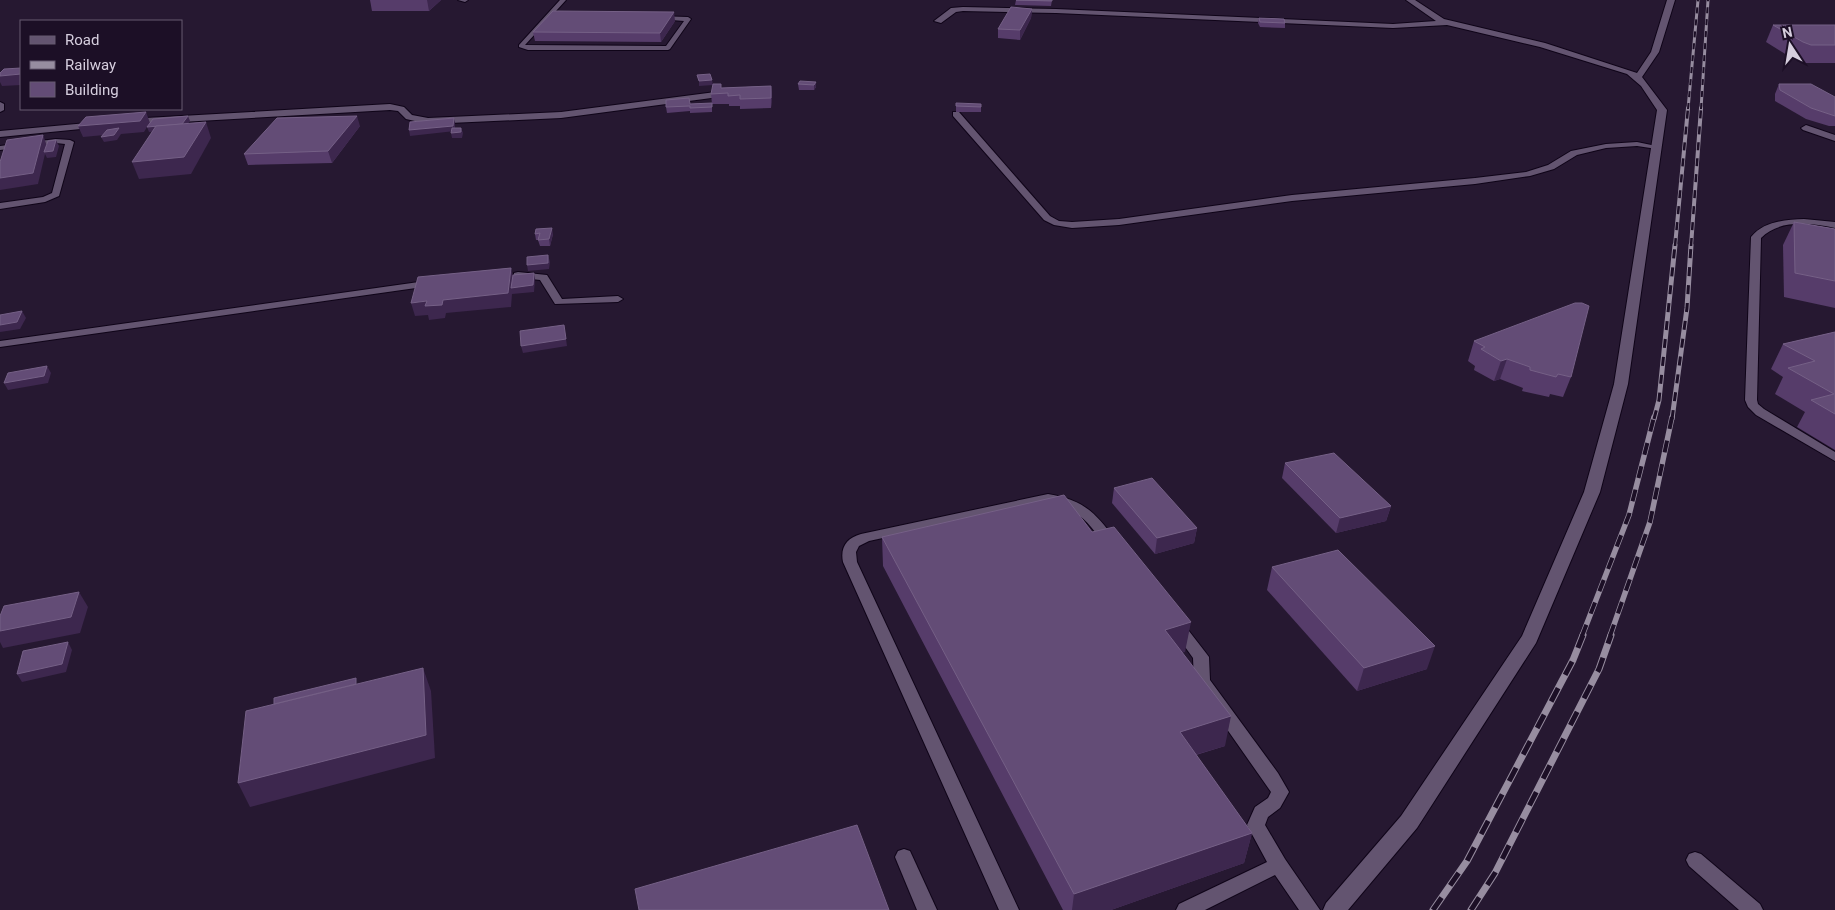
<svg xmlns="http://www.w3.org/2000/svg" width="1835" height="910" font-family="Roboto,sans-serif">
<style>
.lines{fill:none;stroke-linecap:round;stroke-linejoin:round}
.lane-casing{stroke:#0f0418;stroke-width:2}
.street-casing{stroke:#0f0418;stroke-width:2}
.lane{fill:#635470;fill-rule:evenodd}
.street{fill:#635470;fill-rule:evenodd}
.rail-far4-casing{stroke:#978da0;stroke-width:3}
.rail-far3-casing{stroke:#978da0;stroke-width:4}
.rail-far2-casing{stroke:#978da0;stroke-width:5}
.rail-far1-casing{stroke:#978da0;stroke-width:5.5}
.rail-casing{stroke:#978da0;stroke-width:7}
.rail-far4{stroke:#1c0f26;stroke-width:2;stroke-dasharray:6;stroke-linecap:butt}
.rail-far3{stroke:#1c0f26;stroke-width:2.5;stroke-dasharray:8;stroke-linecap:butt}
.rail-far2{stroke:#1c0f26;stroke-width:3;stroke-dasharray:9;stroke-linecap:butt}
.rail-far1{stroke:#1c0f26;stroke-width:4;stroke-dasharray:12;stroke-linecap:butt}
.rail{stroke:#1c0f26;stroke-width:5;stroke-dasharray:15;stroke-linecap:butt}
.wall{fill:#563c6a}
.shaded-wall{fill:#3d274e}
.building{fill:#634c76;stroke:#756086}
</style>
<rect width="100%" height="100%" fill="#261831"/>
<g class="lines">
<defs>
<g id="lane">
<path d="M 458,0 L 468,0 L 465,2 Z"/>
<path d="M 560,0 L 566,0 L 525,45 L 666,46 L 684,21 L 658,19 L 656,16 L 688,17 L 691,19 L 670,49 L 668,50 L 528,50 L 519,47 L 519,45 Z"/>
<path d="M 0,102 L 4,104 L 4,110 L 0,112 Z"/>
<path d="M 953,112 L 959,112 L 1050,216 L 1059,221 L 1072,222 L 1119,219 L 1292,195 L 1475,178 L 1526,172 L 1548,165 L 1571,151 L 1606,144 L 1637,142 L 1661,147 L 1657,149 L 1637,146 L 1606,148 L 1577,155 L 1554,169 L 1530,176 L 1475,184 L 1292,201 L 1119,225 L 1072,228 L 1054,225 L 1044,220 L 953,116 Z"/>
<path d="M 56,139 L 70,140 L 74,142 L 59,196 L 45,202 L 0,209 L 0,203 L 43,197 L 52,193 L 65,144 L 56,143 L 0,150 L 0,146 Z"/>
<path d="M 1804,219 L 1835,222 L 1835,228 C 1811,223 1779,219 1761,238 L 1757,400 L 1758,404 L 1764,409 L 1835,452 L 1835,461 L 1756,415 L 1748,407 L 1745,400 L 1751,237 C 1764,221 1785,220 1804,219 Z"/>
<path d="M 518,272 L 547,275 L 562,299 L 618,296 L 623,299 L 618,302 L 555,304 L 540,280 L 514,277 L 514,273 Z"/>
<path d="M 433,280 L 438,283 L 437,285 L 0,347 L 0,341 Z"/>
<path d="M 1048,494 C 1083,500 1094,511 1115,539 L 1117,542 L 1115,545 L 1105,545 C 1088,522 1078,508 1048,502 L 869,541 L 859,546 L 856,552 L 857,562 L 1019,910 L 999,910 L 843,562 C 840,547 847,538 861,534 Z"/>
<path d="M 1177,621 L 1182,622 L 1206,653 L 1209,657 L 1210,680 L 1278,773 L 1289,792 L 1280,808 L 1268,817 L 1265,825 L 1285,859 L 1320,910 L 1299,910 L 1275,875 L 1205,910 L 1176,910 L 1179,904 L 1267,862 L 1247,825 L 1255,807 L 1268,798 L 1271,792 L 1196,685 L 1194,681 L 1193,658 L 1170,626 L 1172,622 Z"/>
<path d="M 904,849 L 910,851 L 937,910 L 917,910 L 895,857 L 898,851 Z"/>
<path d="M 1695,852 L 1701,854 L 1760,904 L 1763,910 L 1739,910 L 1689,866 L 1686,860 L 1689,854 Z"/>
</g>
<g id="street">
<path d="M 1406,0 L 1415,0 L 1444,19 L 1545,43 L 1637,73 L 1651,52 L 1667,0 L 1675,0 L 1659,52 L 1642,77 L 1667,110 L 1628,384 L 1600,492 L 1536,643 L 1417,828 L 1348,910 L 1323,910 L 1326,903 L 1401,816 L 1522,636 L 1584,492 L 1614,384 L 1657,110 L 1641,86 L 1627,74 L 1540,47 L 1447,25 L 1393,28 L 1056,13 L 963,11 L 956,12 L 941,23 L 934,21 L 951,8 L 963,7 L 1056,9 L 1393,24 L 1436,21 Z"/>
<path d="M 731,90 L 734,91 L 734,95 L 561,118 L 428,124 L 406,119 L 398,111 L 390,110 L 128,125 L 123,122 L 128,119 L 390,104 L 404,107 L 412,115 L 428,118 L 561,112 Z"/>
<path d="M 98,122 L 101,123 L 101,127 L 0,137 L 0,131 Z"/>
<path d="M 1806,125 L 1835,135 L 1835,141 L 1803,130 L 1801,128 Z"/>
</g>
</defs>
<use href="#lane" class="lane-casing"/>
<use href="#street" class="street-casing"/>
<use href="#lane" class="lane"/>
<use href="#street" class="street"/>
<defs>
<g id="rail-far4">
<path d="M 1688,109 L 1698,0"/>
<path d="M 1701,109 L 1708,0"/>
</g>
<g id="rail-far3">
<path d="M 1675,246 L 1688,108"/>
<path d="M 1691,246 L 1701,108"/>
</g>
<g id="rail-far2">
<path d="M 1654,419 L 1659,400 L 1675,245"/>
<path d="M 1672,419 L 1687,308 L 1691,245"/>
</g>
<g id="rail-far1">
<path d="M 1582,636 L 1629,515 L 1654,417"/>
<path d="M 1610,636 L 1650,522 L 1672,417"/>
</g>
<g id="rail">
<path d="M 1433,910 L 1467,861 L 1573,660 L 1583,635"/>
<path d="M 1471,910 L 1495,873 L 1599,669 L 1611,635"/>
</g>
</defs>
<use href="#rail-far4" class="rail-far4-casing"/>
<use href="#rail-far3" class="rail-far3-casing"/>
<use href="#rail-far2" class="rail-far2-casing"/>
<use href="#rail-far1" class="rail-far1-casing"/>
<use href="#rail" class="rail-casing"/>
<use href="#rail-far4" class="rail-far4"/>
<use href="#rail-far3" class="rail-far3"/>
<use href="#rail-far2" class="rail-far2"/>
<use href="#rail-far1" class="rail-far1"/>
<use href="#rail" class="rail"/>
</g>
<g class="wall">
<path d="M 370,0 L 441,0 L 429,11 L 372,11 Z"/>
<path d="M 1016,0 L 1052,0 L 1051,6 L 1015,5 Z"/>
<path d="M 1032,9 L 1031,18 L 1020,40 L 998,38 L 998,29 Z"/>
<path d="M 1259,18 L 1285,23 L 1285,28 L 1260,27 L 1258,23 Z"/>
<path d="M 675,21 L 661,42 L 535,41 L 533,32 Z"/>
<path d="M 1773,25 L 1835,25 L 1835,63 L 1804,63 L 1795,60 L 1766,42 Z"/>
<path d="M 816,82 L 816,87 L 814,90 L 799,90 L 798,84 Z"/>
<path d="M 721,84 L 721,88 L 771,86 L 772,97 L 771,108 L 740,109 L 740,106 L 729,106 L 729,104 L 712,104 L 711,94 Z"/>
<path d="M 1779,84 L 1835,97 L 1835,126 L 1829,126 L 1806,119 L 1775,101 L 1775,94 Z"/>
<path d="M 712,103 L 712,112 L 690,113 L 690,111 L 667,113 L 666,107 L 690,104 Z"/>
<path d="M 981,104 L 981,112 L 956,112 L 956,106 Z"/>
<path d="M 360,126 L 332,163 L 248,165 L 244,154 Z"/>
<path d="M 1794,222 L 1835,229 L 1835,308 L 1784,297 L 1783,245 Z"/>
<path d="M 536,229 L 553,234 L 550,246 L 540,246 L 538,240 L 536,240 L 535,234 Z"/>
<path d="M 1835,332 L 1835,450 L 1797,427 L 1805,412 L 1775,394 L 1783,377 L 1771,369 L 1783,344 Z"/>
<path d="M 1474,341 L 1571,377 L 1563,397 L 1550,394 L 1549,397 L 1522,391 L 1523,388 L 1500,379 L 1494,381 L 1474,370 L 1475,366 L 1468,361 Z"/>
<path d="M 1285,463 L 1391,506 L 1386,521 L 1336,533 L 1282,478 Z"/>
<path d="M 1114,488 L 1197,528 L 1194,543 L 1155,554 L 1112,503 Z"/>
<path d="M 882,537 L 1185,652 L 1182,652 L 1225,746 L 1196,755 L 1252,833 L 1244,863 L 1111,910 L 1063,910 L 883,566 Z"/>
<path d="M 1272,567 L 1427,669 L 1357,691 L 1267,590 Z"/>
</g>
<g class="shaded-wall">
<path d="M 427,0 L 441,0 L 429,11 Z"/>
<path d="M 1032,9 L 1031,18 L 1020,40 L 1020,30 Z"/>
<path d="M 674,12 L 675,21 L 661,42 L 660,33 Z"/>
<path d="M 21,74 L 21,85 L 2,86 L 0,82 L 0,76 Z"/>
<path d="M 712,80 L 713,85 L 699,86 L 699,81 Z"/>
<path d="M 816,82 L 816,87 L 814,90 L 814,85 Z"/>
<path d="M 771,86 L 772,97 L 771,108 Z"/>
<path d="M 146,112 L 150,123 L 188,116 L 190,121 L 184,129 L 149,132 L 147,127 L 144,132 L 121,134 L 117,140 L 104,142 L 101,137 L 115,134 L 83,137 L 78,126 Z"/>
<path d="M 357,116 L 360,126 L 332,163 L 328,151 Z"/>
<path d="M 454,118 L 455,123 L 455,131 L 410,136 L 409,130 Z"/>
<path d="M 206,122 L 211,138 L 191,174 L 139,179 L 132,162 Z"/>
<path d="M 461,128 L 463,133 L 462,138 L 452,138 L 451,133 Z"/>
<path d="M 43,135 L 47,146 L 56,140 L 59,146 L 56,157 L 47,158 L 45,154 L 38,184 L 0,190 L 0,178 Z"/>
<path d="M 552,228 L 553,234 L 550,246 L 549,239 Z"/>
<path d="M 548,255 L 550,262 L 549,269 L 528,271 L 527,265 Z"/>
<path d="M 511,268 L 514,281 L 534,273 L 535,279 L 534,292 L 512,294 L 511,307 L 446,313 L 445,318 L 429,320 L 428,315 L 415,316 L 411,303 L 443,300 Z"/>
<path d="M 22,311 L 26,318 L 20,329 L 0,332 L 0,325 Z"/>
<path d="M 564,325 L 567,346 L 523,353 L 521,346 Z"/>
<path d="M 1507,359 L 1500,379 L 1494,381 L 1501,361 Z"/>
<path d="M 47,366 L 51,373 L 48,383 L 8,390 L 4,383 Z"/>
<path d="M 1391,506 L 1386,521 L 1336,533 L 1340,518 Z"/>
<path d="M 1197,528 L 1194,543 L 1155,554 L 1157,538 Z"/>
<path d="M 79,592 L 88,607 L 80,633 L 3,648 L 0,642 L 0,631 Z"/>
<path d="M 1191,622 L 1185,652 L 1160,659 L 1165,630 Z"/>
<path d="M 68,642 L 72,650 L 66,672 L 22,682 L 17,674 Z"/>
<path d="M 1435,646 L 1427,669 L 1357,691 L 1364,668 Z"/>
<path d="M 423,668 L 431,691 L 435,758 L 250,807 L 238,783 Z"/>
<path d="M 1231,716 L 1225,746 L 1174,761 L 1180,732 Z"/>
<path d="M 1252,833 L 1244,863 L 1111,910 L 1072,910 L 1074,894 Z"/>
</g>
<g class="building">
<path d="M 1016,0 L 1052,0 L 1052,1 Z"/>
<path d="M 1011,7 L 1032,9 L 1020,30 L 998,29 Z"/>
<path d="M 553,11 L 674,12 L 660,33 L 533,32 Z"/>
<path d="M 1259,18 L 1284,19 L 1285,23 L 1260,22 Z"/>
<path d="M 1773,25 L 1835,25 L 1835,45 L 1811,45 L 1803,42 Z"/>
<path d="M 21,68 L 21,74 L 0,76 L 0,73 L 4,69 Z"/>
<path d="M 710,74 L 712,80 L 699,81 L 697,75 Z"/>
<path d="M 800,81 L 816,82 L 814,85 L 798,84 Z"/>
<path d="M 713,84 L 721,84 L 721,88 L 771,86 L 771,98 L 740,99 L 740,95 L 728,96 L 728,93 L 711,94 Z"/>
<path d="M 1779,84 L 1811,84 L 1835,97 L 1835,116 L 1811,108 L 1780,90 Z"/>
<path d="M 689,98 L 690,104 L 712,103 L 712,107 L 690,108 L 690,106 L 666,107 L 666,100 Z"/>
<path d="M 956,103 L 981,104 L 981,107 L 956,106 Z"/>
<path d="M 146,112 L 140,121 L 78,126 L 86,117 Z"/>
<path d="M 188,116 L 182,124 L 147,127 L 153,119 Z"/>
<path d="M 357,116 L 328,151 L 244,154 L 277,118 Z"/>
<path d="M 454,118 L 453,126 L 409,130 L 410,122 Z"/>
<path d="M 206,122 L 184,157 L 132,162 L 156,126 Z"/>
<path d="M 119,128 L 114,135 L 101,137 L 107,130 Z"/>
<path d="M 452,128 L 461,128 L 461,132 L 451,133 Z"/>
<path d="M 43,135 L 33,173 L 0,178 L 0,162 L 7,140 Z"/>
<path d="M 56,140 L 53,151 L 44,152 L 48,141 Z"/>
<path d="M 1794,222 L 1835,229 L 1835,281 L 1795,273 Z"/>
<path d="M 552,228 L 549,239 L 538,240 L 540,233 L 535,234 L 536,229 Z"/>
<path d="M 548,255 L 548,263 L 527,265 L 527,257 Z"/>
<path d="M 511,268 L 508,293 L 443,300 L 442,305 L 425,306 L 427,301 L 411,303 L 418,277 Z"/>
<path d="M 534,273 L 533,285 L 511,288 L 513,275 Z"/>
<path d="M 1575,303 L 1582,303 L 1589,306 L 1571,377 L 1558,374 L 1556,377 L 1530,370 L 1530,367 L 1507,359 L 1501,361 L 1481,349 L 1485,347 L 1474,341 Z"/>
<path d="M 22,311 L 17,322 L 0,325 L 0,315 Z"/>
<path d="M 564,325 L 566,339 L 521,346 L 520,331 Z"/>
<path d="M 1835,332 L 1835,414 L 1811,400 L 1834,394 L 1788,368 L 1815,361 L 1783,344 Z"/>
<path d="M 47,366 L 44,376 L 4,383 L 8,373 Z"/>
<path d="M 1334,453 L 1391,506 L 1340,518 L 1285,463 Z"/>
<path d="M 1152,478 L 1197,528 L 1157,538 L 1114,488 Z"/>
<path d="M 1064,495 L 1092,532 L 1114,527 L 1191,622 L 1165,630 L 1231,716 L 1180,732 L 1252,833 L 1074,894 L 882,537 Z"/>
<path d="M 1338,550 L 1435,646 L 1364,668 L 1272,567 Z"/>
<path d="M 79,592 L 71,617 L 0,631 L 0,616 L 4,606 Z"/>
<path d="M 68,642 L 62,664 L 17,674 L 23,651 Z"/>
<path d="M 423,668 L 426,735 L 238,783 L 246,711 Z"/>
<path d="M 356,678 L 356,684 L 274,704 L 274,698 Z"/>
<path d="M 857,825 L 889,910 L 639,910 L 635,889 Z"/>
</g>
<rect x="20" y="20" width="162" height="90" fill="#1c0f26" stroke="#665b70"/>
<rect x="30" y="36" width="25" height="8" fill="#635470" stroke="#665b70"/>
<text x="65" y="45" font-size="15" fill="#d6cede">Road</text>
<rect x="30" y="61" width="25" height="8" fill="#978da0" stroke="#665b70"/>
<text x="65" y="70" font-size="15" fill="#d6cede">Railway</text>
<rect x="30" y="82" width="25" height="15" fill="#634c76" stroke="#665b70"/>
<text x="65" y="95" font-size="15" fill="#d6cede">Building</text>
<g transform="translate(1790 45) rotate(348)" stroke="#1c0f26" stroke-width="4" paint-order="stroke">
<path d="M0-4L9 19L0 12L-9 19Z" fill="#d6cede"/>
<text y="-8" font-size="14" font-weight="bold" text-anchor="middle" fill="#d6cede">N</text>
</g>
</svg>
